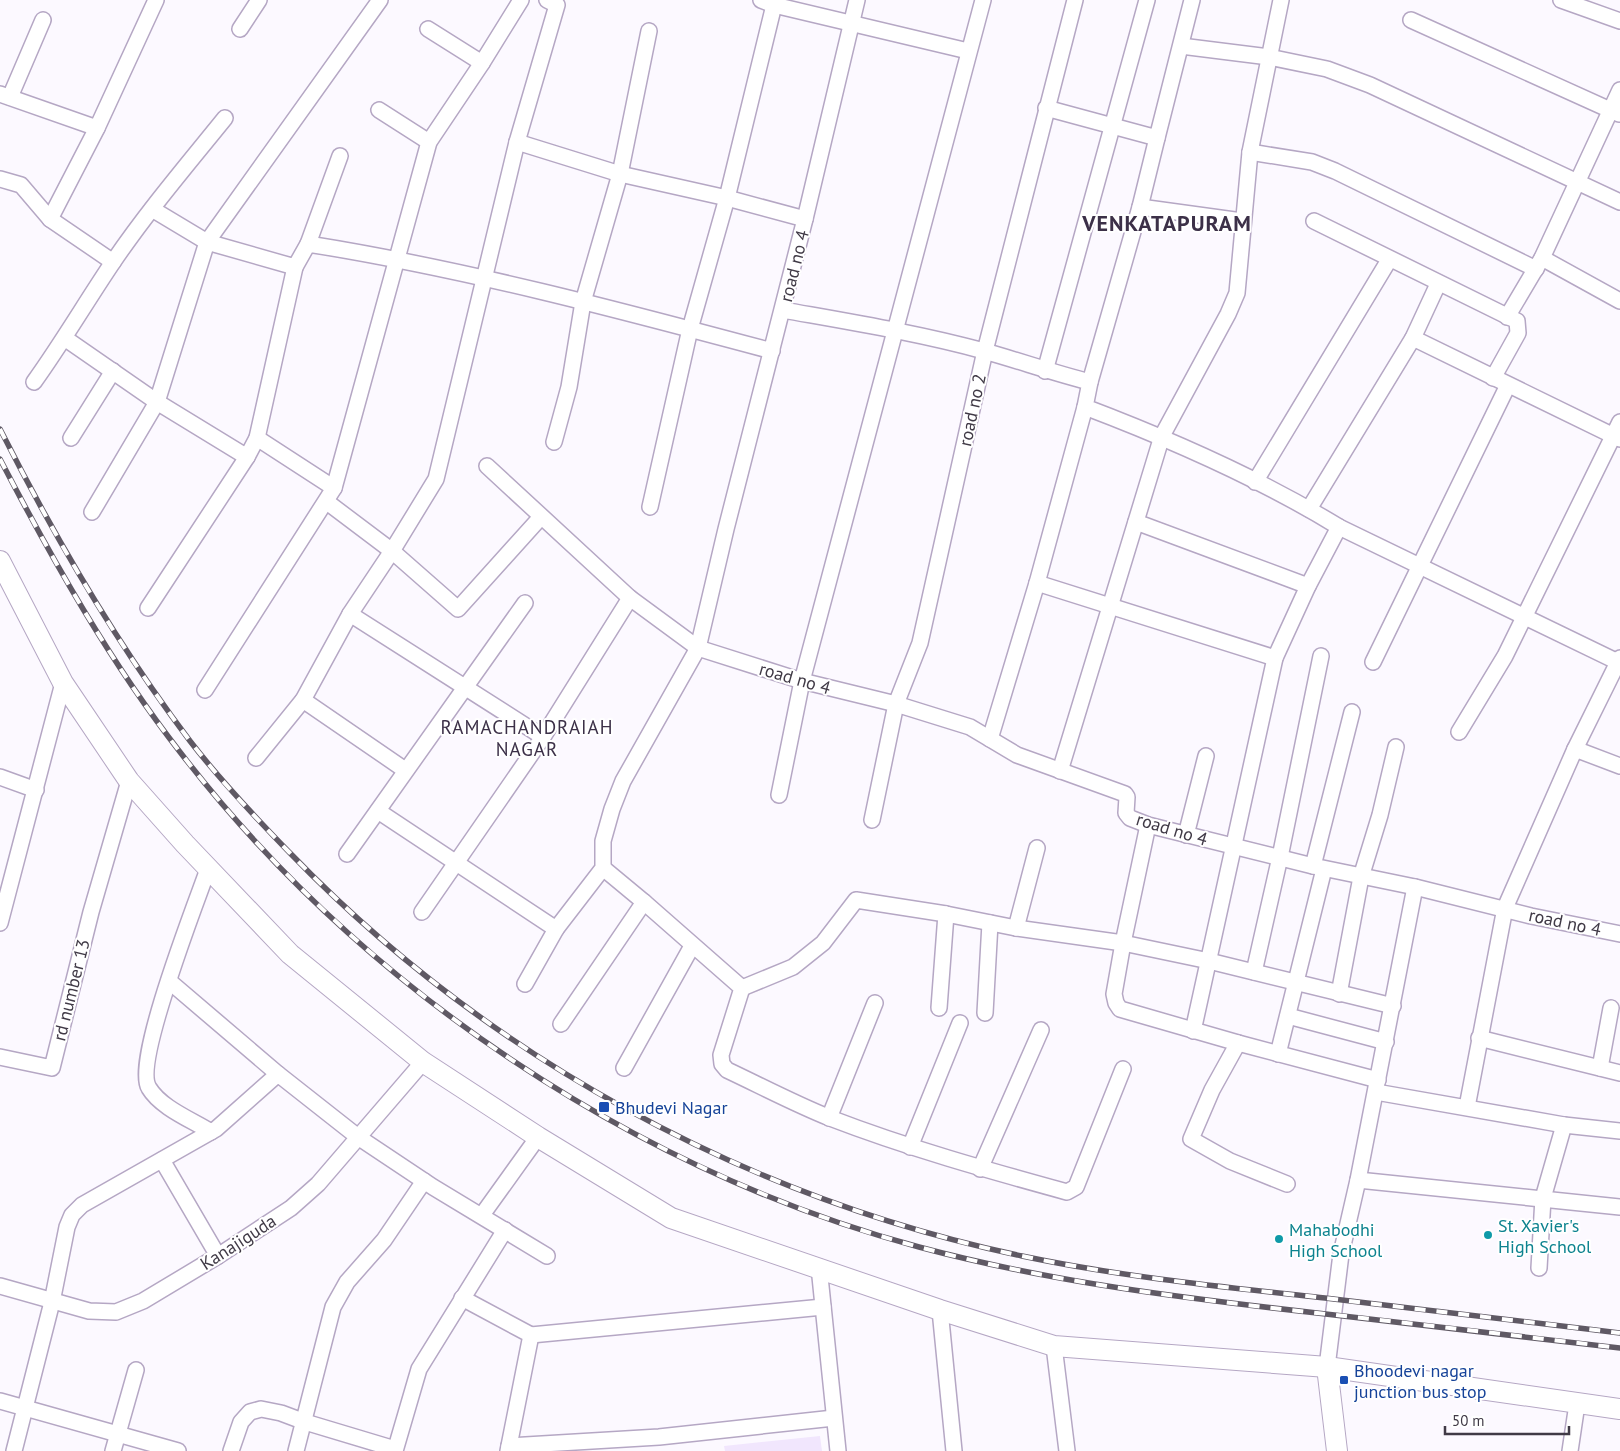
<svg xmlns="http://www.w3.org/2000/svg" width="1620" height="1451" font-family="'PT Sans',sans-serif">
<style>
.green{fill:#f1e6fd}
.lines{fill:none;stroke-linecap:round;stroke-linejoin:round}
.street-casing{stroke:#b5a7c4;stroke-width:18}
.secondary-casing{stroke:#b5a7c4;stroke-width:22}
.street{stroke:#fff;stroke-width:15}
.secondary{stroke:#fff;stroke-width:20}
.rail-casing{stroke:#5f5964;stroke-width:5.5}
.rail{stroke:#fff;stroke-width:4;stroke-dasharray:11;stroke-linecap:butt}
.transit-dot{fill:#1a4fb4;stroke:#fff;stroke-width:2}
.culture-dot{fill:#0f9aa8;stroke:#fff;stroke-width:2}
.labels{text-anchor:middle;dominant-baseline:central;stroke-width:4;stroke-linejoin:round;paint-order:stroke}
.street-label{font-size:18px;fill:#403a46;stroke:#fff}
.transit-label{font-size:18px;fill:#164399;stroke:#fff;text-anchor:start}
.culture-label{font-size:18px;fill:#0d838f;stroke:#fff;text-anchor:start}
.neighbourhood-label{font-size:19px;letter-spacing:1px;fill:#3c3048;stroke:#fff}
.district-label{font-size:22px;font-weight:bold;letter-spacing:1px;fill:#3c3048;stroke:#fff}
</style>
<rect width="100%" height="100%" fill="#fcf9ff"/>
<path class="green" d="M 820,1436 L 822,1451 L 725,1451 L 724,1446 Z"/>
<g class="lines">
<defs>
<g id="street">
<path d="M 761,0 L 774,5 L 968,51"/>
<path d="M 1561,0 L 1620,21"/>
<path d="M 1411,20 L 1619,114"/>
<path d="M 240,29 L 259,0"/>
<path d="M 428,29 L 482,63"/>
<path d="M 1181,46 L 1269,57 L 1327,69 L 1370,85 L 1620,202"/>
<path d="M 0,94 L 97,128"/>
<path d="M 10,97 L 43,20"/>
<path d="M 1046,108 L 1157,138 L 1192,0"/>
<path d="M 379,110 L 429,142"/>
<path d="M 517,142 L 620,174 L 727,198 L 805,219"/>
<path d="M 1250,152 L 1312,162 L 1335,171 L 1536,269"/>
<path d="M 0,179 L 21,185 L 50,219 L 113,262"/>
<path d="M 1140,207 L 1157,138"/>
<path d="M 152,209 L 207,242 L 295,267 L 308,244 C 465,269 619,310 772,351"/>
<path d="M 50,219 L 97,128 L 156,0"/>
<path d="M 1314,221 L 1517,321 L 1518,333 L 1493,378"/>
<path d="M 308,244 L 340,156"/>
<path d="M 1542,258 L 1620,301"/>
<path d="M 783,310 C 850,322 918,333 984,351 C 1020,361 1054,373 1090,382 L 1085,407 C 1172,440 1259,478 1339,527 L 1618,662"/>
<path d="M 1507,317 L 1542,258 L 1620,90"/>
<path d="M 1413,338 L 1620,439"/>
<path d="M 66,339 L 157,402 L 247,457"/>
<path d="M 1045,371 L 1147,0"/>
<path d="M 34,382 C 62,343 86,302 113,262 C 147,212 187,165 225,118"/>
<path d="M 1090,382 L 1140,207 L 1242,221"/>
<path d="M 71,438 L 113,371"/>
<path d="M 257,438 L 334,488"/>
<path d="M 554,442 L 569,387 L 583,302 L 620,174 L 649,31"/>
<path d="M 487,466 L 630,598 L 698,648 L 802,681 L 896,704 L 970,727 L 1017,755 L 1125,794 L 1127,797 L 1126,813 L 1130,818 L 1148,825 L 1313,866 L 1415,887 L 1531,916 L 1620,934"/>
<path d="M 1255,482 L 1389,260"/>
<path d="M 327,502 L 392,551 L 458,609 L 540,518"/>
<path d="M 650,507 L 690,329 L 727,198 L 774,5"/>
<path d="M 1309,509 L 1413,338 L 1438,284"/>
<path d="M 92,512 L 157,402 L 207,242 L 380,0"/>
<path d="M 1136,522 L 1308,586"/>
<path d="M 1037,583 L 1275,658"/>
<path d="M 148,608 L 247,457 L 257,438 L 295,267"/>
<path d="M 350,614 L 543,737"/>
<path d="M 1373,662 L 1508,385"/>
<path d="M 205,690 L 334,488 L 429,142 L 482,63 L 521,0"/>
<path d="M 303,700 L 405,770"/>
<path d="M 1459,732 L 1505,656 L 1620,422"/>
<path d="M 990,739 L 1037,583 L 1085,407"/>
<path d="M 1575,749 L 1620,766"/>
<path d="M 256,758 L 303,700 L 350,614 L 392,551 L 436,479 L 517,142 L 557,5 L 547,0"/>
<path d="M 1060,771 L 1162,436 L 1228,314 L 1237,293 L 1250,152 L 1281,0"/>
<path d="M 0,777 L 36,790"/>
<path d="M 779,795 L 802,681 L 983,0"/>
<path d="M 378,811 L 556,929"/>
<path d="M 872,820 L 896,704 L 920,643 L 985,351 L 1075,0"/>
<path d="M 1148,825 L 1123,943 L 1114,994 L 1116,1003 L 1120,1009 L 1238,1043 L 1378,1080"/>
<path d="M 1186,835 L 1206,756"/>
<path d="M 347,854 L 525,603"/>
<path d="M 1313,866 L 1352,712"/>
<path d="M 603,868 L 644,902 L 742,988 L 721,1055 L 722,1064 L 727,1070 C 761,1086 795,1104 830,1118 C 908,1148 987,1170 1067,1192 L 1076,1187 L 1123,1069"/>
<path d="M 208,869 C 196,903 133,1063 149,1088 C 161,1108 192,1120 211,1132"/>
<path d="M 422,912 L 543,737 L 630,598"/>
<path d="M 0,923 L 63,683"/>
<path d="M 1016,928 L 1037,848"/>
<path d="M 1254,972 L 1280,857 L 1321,656"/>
<path d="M 169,981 L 278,1074"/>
<path d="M 525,984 L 556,929 L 603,868 L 603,841 L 612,809 L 623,781 L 698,648 L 726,529 L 805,219 L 857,0"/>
<path d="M 742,988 L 793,967 L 823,943 L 856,900 L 946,914 L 1016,928 L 1123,943 L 1209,961 L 1393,1006"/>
<path d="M 1339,994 L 1361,877 L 1380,815 L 1396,747"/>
<path d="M 939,1008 L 946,914"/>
<path d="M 985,1013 L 990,923"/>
<path d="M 1288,1016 L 1386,1042"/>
<path d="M 561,1024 L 644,902"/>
<path d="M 1193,1031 L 1275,658 L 1308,586 L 1339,527"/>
<path d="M 1479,1038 L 1620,1073"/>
<path d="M 1238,1043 L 1212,1090 L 1191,1139 L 1230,1161 L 1287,1184"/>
<path d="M 1278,1054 L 1324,869"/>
<path d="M 0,1057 L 52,1068 L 91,912 L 129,781"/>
<path d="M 624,1068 L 692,946"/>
<path d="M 1600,1068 L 1611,1008"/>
<path d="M 1376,1092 L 1564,1125 L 1620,1131"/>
<path d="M 1467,1107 L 1505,908 L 1575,749 L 1620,658"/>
<path d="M 829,1118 L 875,1003"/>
<path d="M 910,1147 L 960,1023"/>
<path d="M 162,1160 L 218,1256"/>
<path d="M 980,1169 L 1041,1030"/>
<path d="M 1358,1180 L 1620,1207"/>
<path d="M 482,1215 L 538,1137"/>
<path d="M 819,1267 L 838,1451"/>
<path d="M 1539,1268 L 1543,1198 L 1564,1125"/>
<path d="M 0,1286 L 89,1311 L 116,1312 L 143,1301 L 218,1256 L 291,1208 L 318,1184 L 423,1062"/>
<path d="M 462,1298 L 531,1335 L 508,1451"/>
<path d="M 940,1310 L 954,1451"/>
<path d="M 531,1335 L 823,1307"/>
<path d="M 1054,1346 L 1067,1451"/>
<path d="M 1327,1367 L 1341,1254 L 1358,1180 L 1415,887"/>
<path d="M 0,1401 L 178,1451"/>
<path d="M 509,1446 L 659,1437 L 834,1418"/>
<path d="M 14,1451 L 52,1302 L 67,1227 L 72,1215 L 82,1205 L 216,1129 L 278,1074 L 358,1137 L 433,1187 L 547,1256"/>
<path d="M 113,1451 L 136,1370"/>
<path d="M 231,1451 L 241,1422 L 250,1412 L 261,1409 L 281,1413 L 305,1422 L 395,1449"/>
<path d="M 296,1451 L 333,1307 L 347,1282 L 384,1240 L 424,1181"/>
<path d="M 395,1451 L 419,1369 L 505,1230"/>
<path d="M 1570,1451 L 1577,1404"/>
</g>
<g id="secondary">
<path d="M 0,561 L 63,683 L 129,781 L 185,844 L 290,954 L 423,1062 L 538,1137 L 671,1218 L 940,1310 L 1054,1346 L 1327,1367 L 1620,1409"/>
<path d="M 1327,1367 L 1337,1451"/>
</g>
</defs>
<use href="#street" class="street-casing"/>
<use href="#secondary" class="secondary-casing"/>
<use href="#street" class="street"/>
<use href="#secondary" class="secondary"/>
<defs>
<g id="rail">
<path d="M 0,429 C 55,538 116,643 190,741 C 220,780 254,816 289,852 C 485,1055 745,1198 1022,1256 C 1122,1277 1224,1287 1325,1298 C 1424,1310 1522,1321 1620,1333"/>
<path d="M 0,459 C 53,561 110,662 180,752 C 361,987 633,1170 919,1247 C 1050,1282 1183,1298 1317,1313 C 1418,1324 1519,1336 1620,1348"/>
</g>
</defs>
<use href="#rail" class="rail-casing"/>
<use href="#rail" class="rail"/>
</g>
<g class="transit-dot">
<rect x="598" y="1101" width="12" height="12" rx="2.5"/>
<rect x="1339" y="1375" width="10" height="10" rx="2.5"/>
</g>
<g class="culture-dot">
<circle cx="1488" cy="1235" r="5"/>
<circle cx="1279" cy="1239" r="5"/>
</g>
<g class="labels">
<g class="street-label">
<text transform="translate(794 266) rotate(-76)">road no 4</text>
<text transform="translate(972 410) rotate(-78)">road no 2</text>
<text transform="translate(795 678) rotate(16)">road no 4</text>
<text transform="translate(1172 829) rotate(17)">road no 4</text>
<text transform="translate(1565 922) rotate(12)">road no 4</text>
<text transform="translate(71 990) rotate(-76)">rd number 13</text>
<text transform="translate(238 1242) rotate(-33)">Kanajiguda</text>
</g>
<g class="transit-label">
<text x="615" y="1107">Bhudevi Nagar</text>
<text x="1354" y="1370">Bhoodevi nagar<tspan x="1354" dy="21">junction bus stop</tspan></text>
</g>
<g class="culture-label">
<text x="1498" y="1225">St. Xavier's<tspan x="1498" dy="21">High School</tspan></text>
<text x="1289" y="1229">Mahabodhi<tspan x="1289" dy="21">High School</tspan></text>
</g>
<g class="neighbourhood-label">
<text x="527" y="727">RAMACHANDRAIAH<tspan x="527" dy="22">NAGAR</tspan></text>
</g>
<g class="district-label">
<text x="1167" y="223">VENKATAPURAM</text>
</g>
</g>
<path d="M1445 1426v8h124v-8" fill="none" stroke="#403a46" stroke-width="2.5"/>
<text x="1452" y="1426" font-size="15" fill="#403a46" stroke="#ffffff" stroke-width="4" paint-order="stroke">50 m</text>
</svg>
